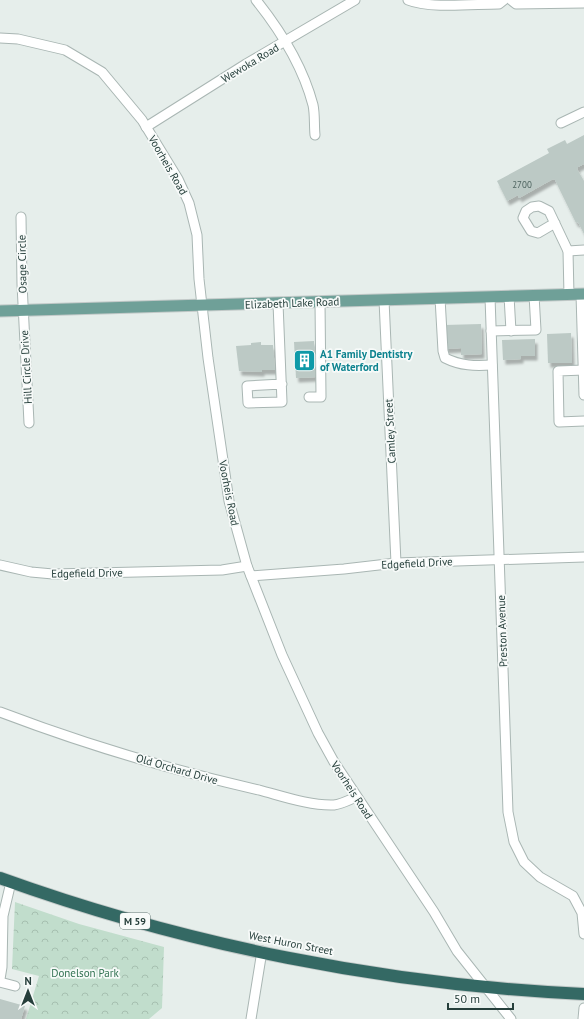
<svg xmlns="http://www.w3.org/2000/svg" width="584" height="1019" font-family="'PT Sans',sans-serif">
<style>
.park{fill:url(#park-crowns)}
.building{fill:#bcc9c5;filter:url(#shadow)}
.lines{fill:none;stroke-linecap:round;stroke-linejoin:round}
.minor-casing{stroke:#a9b6b3;stroke-width:11}
.major-casing{stroke:#c2c9c8;stroke-width:13}
.highway-casing{stroke:#c2c9c8;stroke-width:14}
.minor{stroke:#fff;stroke-width:9}
.major{stroke:#6fa098;stroke-width:11}
.highway{stroke:#346964;stroke-width:12}
.labels{text-anchor:middle;dominant-baseline:central;stroke-width:3.5;stroke-linejoin:round;paint-order:stroke}
.number-label{font-size:9px;fill:#4c625e}
.shield{fill:#f7faf9;stroke:#657774;stroke-width:1}
.shield-label{font-size:10px;font-weight:bold;fill:#263f3b}
.street-label{font-size:11px;fill:#263f3b;stroke:#f7faf9}
.culture-label{font-size:11px;font-weight:bold;fill:#0d838f;stroke:#f7faf9;text-anchor:start}
.park-label{font-size:11px;fill:#337353;stroke:#f7faf9}
</style>
<defs>
<pattern id="park-crowns" width="20" height="18" patternUnits="userSpaceOnUse"><rect width="20" height="18" fill="#c1ddcc"/><path d="M2 6a3 3 0 1 1 6 0M12 15a3 3 0 1 1 6 0" fill="none" stroke="#a6bfb0"/></pattern>
<filter id="shadow"><feDropShadow dx="2.5" dy="4.5" stdDeviation="1" flood-color="#0004"/></filter>
</defs>
<rect width="100%" height="100%" fill="#e6eeeb"/>
<path class="park" d="M 15,902 L 79,924 L 164,947 L 162,1008 L 149,1019 L 26,1019 L 39,976 L 12,969 Z"/>
<g class="building">
<path d="M 584,135 L 584,164 L 578,167 L 577,169 L 584,181 L 584,234 L 578,222 L 576,223 L 555,180 L 553,179 L 519,198 L 518,195 L 507,201 L 497,181 L 549,153 L 547,149 L 565,140 L 567,144 Z"/>
<path d="M 481,324 L 482,354 L 461,355 L 461,348 L 445,349 L 444,325 Z"/>
<path d="M 571,333 L 572,363 L 548,363 L 547,334 Z"/>
<path d="M 535,339 L 535,356 L 521,356 L 521,359 L 503,360 L 502,340 Z"/>
<path d="M 314,341 L 316,377 L 296,378 L 294,342 Z"/>
<path d="M 261,342 L 261,345 L 273,345 L 275,370 L 262,370 L 262,372 L 239,371 L 236,346 L 251,345 L 251,343 Z"/>
<path d="M 0,999 L 25,1006 L 21,1019 L 0,1019 Z"/>
</g>
<g class="lines">
<defs>
<g id="minor">
<path d="M 256,0 C 280,30 303,67 313,105 C 315,114 314,125 315,135"/>
<path d="M 408,0 C 430,9 474,4 499,4 L 504,0"/>
<path d="M 511,0 L 516,4 L 584,3"/>
<path d="M 0,38 L 18,39 L 65,50 L 102,72 L 142,120 L 178,179 L 189,203 L 197,235 L 199,279 L 208,358 L 229,501 L 247,566 L 282,655 L 318,733 L 334,762 L 434,912 L 457,951 L 511,1019"/>
<path d="M 561,123 L 584,112"/>
<path d="M 146,127 L 246,64 L 355,0"/>
<path d="M 21,217 L 22,284 L 29,423"/>
<path d="M 555,223 L 538,233 L 531,231 L 523,218 L 526,211 L 532,207 L 539,206 L 549,211 L 568,251 L 569,295"/>
<path d="M 568,251 L 584,250"/>
<path d="M 581,294 L 584,395"/>
<path d="M 509,296 L 511,331"/>
<path d="M 490,297 L 508,812 L 514,842 L 524,862 L 540,877 L 573,896 L 582,913 L 584,934"/>
<path d="M 440,298 L 443,351 L 445,358 C 461,366 475,366 492,365"/>
<path d="M 384,300 L 396,563"/>
<path d="M 278,303 L 282,402 L 248,403 L 247,386 L 282,384"/>
<path d="M 491,331 L 536,330 L 534,295"/>
<path d="M 584,370 L 558,371 L 559,422 L 584,421"/>
<path d="M 309,397 L 321,397 L 320,302"/>
<path d="M 0,565 L 31,572 L 53,574 L 222,570 L 247,566"/>
<path d="M 251,576 L 344,569 L 396,563 L 584,557"/>
<path d="M 0,712 C 84,744 171,770 259,790 C 282,796 310,806 334,805 C 342,804 349,800 356,797"/>
<path d="M 0,979 L 2,967 L 3,916 L 11,882"/>
<path d="M 0,982 L 15,986"/>
<path d="M 251,1019 L 262,951"/>
<path d="M 583,1019 L 584,1008"/>
</g>
<path id="major" d="M 0,311 L 584,294"/>
<path id="highway" d="M 0,878 C 186,945 386,985 584,994"/>
</defs>
<use href="#minor" class="minor-casing"/>
<use href="#major" class="major-casing"/>
<use href="#highway" class="highway-casing"/>
<use href="#minor" class="minor"/>
<use href="#major" class="major"/>
<use href="#highway" class="highway"/>
</g>
<defs>
<symbol id="building-square" viewBox="-11 -11 22 22"><rect x="-9" y="-9" width="18" height="18" rx="4" fill="#0f9aa8" stroke="#f7faf9"/><path d="M-4-6H4V6H1V3H-1V6H-4ZM-2.5-4.3h1.7v1.8h-1.7ZM.8-4.3h1.7v1.8H.8ZM-2.5-1h1.7V.8h-1.7ZM.8-1h1.7V.8H.8Z" fill="#fff"/></symbol>
</defs>
<g fill-rule="evenodd">
<use href="#building-square" x="292" y="348" width="25" height="25"/>
</g>
<g class="labels">
<g class="number-label">
<text x="522" y="184">2700</text>
</g>
<rect class="shield" x="120" y="913" width="30" height="16" rx="3"/>
<g class="shield-label">
<text x="135" y="921">M 59</text>
</g>
<g class="street-label">
<text transform="translate(250 63) rotate(-31)">Wewoka Road</text>
<text transform="translate(168 165) rotate(60)">Voorheis Road</text>
<text transform="translate(22 264) rotate(-91)">Osage Circle</text>
<text transform="translate(292 303) rotate(-2)">Elizabeth Lake Road</text>
<text transform="translate(26 367) rotate(-93)">Hill Circle Drive</text>
<text transform="translate(390 431) rotate(-93)">Camley Street</text>
<text transform="translate(229 493) rotate(79)">Voorheis Road</text>
<text transform="translate(417 563) rotate(-3)">Edgefield Drive</text>
<text transform="translate(87 573) rotate(-1)">Edgefield Drive</text>
<text transform="translate(502 631) rotate(-92)">Preston Avenue</text>
<text transform="translate(177 769) rotate(16)">Old Orchard Drive</text>
<text transform="translate(352 790) rotate(57)">Voorheis Road</text>
<text transform="translate(291 943) rotate(11)">West Huron Street</text>
</g>
<g class="culture-label">
<text x="320" y="354">A1 Family Dentistry<tspan x="320" dy="13">of Waterford</tspan></text>
</g>
<g class="park-label">
<text x="85" y="973">Donelson Park</text>
</g>
</g>
<g transform="translate(28 991)" stroke="#f7faf9" stroke-width="3" paint-order="stroke">
<path d="M0-3L7 15L0 10L-7 15Z" fill="#263f3b"/>
<text y="-6" font-size="11" font-weight="bold" text-anchor="middle" fill="#263f3b">N</text>
</g>
<path d="M448 1003v6h65v-6" fill="none" stroke="#263f3b" stroke-width="2"/>
<text x="454" y="1003" font-size="12" fill="#263f3b" stroke="#f7faf9" stroke-width="3" paint-order="stroke">50 m</text>
</svg>
